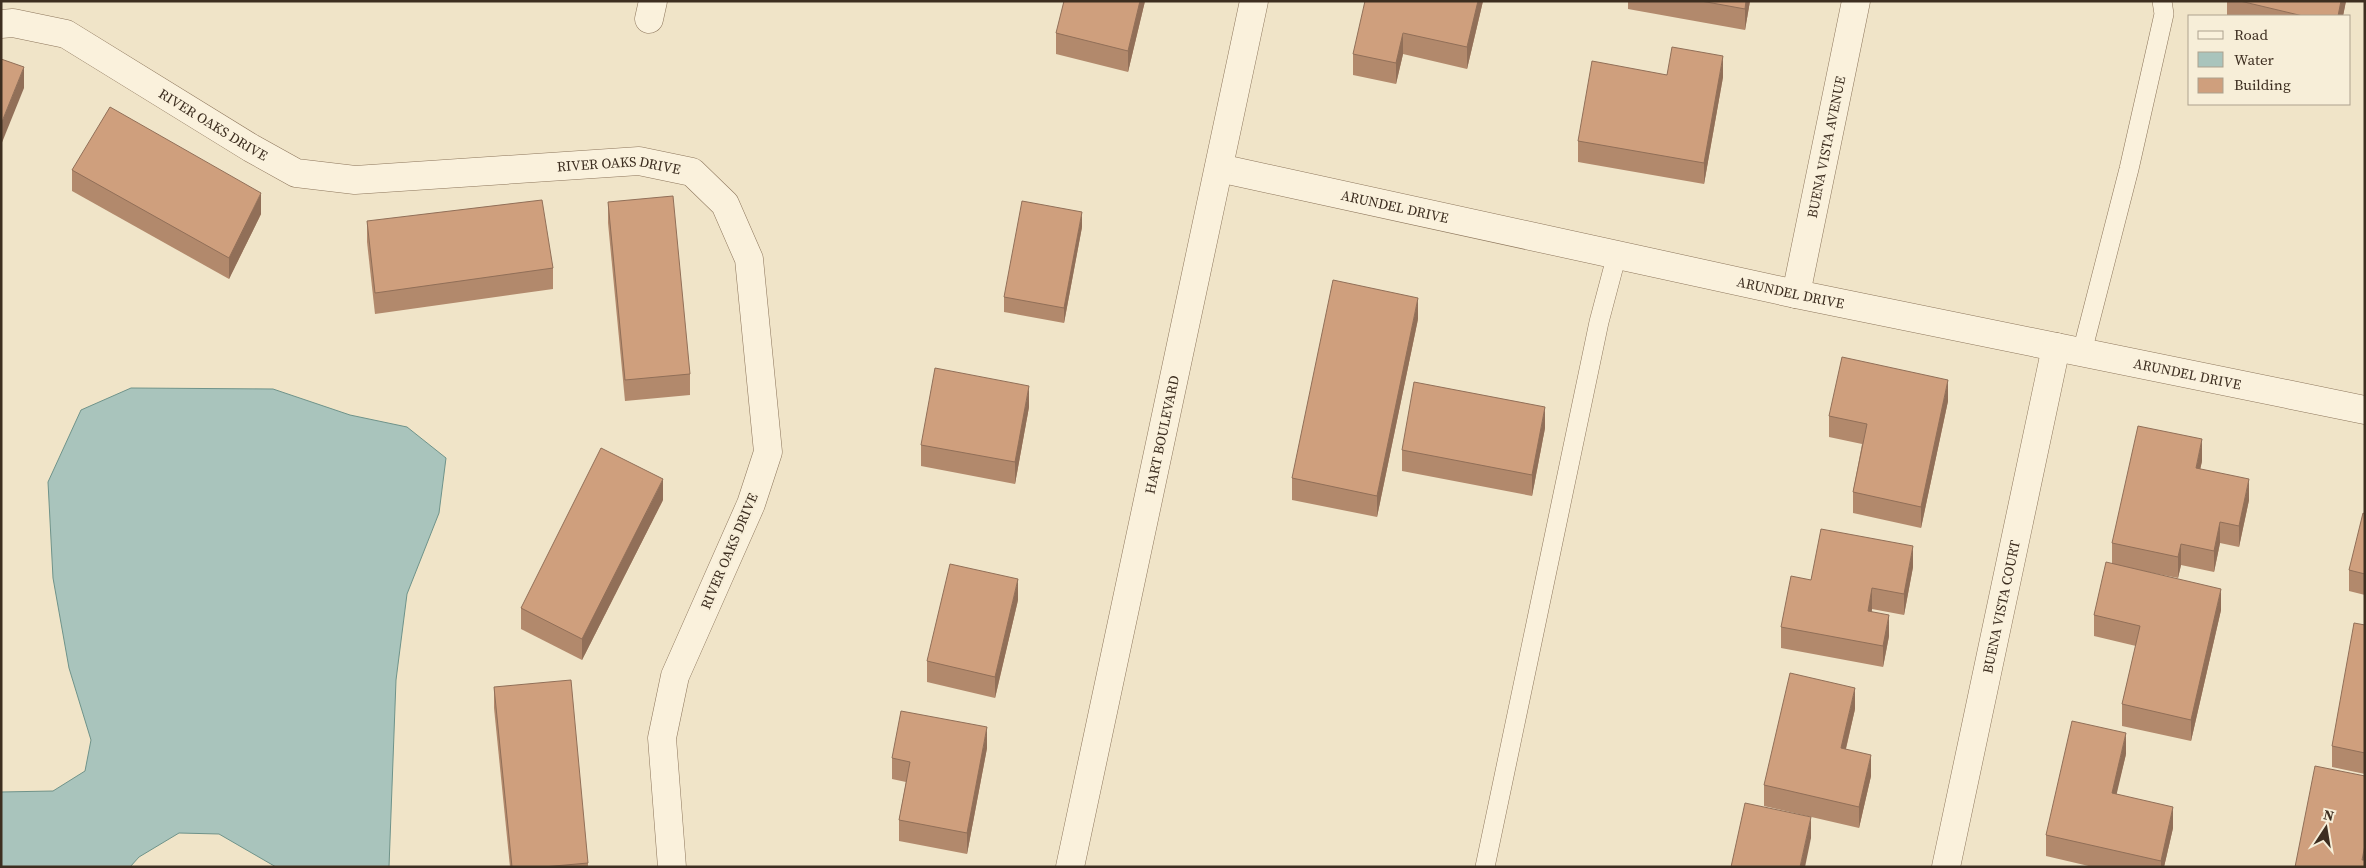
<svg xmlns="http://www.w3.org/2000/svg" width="2366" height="868" font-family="'Source Serif 4',serif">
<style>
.water{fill:#a9c4bc;stroke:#6f938a}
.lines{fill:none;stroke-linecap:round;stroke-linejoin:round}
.service-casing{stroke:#8d765c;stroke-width:20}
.minor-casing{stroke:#8d765c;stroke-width:29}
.service{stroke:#faf1dc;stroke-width:19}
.minor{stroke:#faf1dc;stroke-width:28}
.wall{fill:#b2896c}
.shaded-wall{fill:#916f58}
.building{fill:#cf9f7d;stroke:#916f58}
.labels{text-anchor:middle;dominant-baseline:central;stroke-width:4.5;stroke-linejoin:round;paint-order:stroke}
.street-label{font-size:14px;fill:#3d2e20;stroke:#f7eed8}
</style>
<rect width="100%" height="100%" fill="#f0e4c8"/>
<path class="water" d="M 131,388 L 273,389 L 350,415 L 407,427 L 446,458 L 439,513 L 407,594 L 396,680 L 389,867 L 276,867 L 219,834 L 179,833 L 139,857 L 130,867 L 1,867 L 1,792 L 53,791 L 85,771 L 91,740 L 69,668 L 53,578 L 48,482 L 81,410 Z"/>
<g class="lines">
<defs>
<g id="service">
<path d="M 2082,352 L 2129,169 L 2164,14 L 2162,1"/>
<path d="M 1485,867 L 1599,322 L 1617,254"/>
</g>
<g id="minor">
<path d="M 649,19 L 653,1"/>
<path id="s1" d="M 1,24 L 13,23 L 66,34 L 251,148 L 296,173 L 355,180 L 639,161 L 692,172 L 725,204 L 749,259 L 768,452 L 751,504 L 675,676 L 662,738 L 672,867"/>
<path id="s2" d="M 1219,168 L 1796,294 L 2365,410"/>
<path id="s3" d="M 1796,294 L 1856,1"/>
<path id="s4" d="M 1070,867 L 1254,1"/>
<path id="s5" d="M 1946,867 L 2056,347"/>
</g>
</defs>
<use href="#service" class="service-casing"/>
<use href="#minor" class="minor-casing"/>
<use href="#service" class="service"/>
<use href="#minor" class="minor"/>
</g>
<g class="wall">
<path d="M 1145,1 L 1128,72 L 1056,54 L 1056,33 Z"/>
<path d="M 1483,1 L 1467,69 L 1403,54 L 1396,84 L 1353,75 L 1353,54 Z"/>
<path d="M 1628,1 L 1750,1 L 1745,30 L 1628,9 Z"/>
<path d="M 2227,1 L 2346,1 L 2343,16 L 2227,16 Z"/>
<path d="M 1667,75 L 1723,77 L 1704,184 L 1578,162 L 1578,141 Z"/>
<path d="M 72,170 L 261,214 L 229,279 L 72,191 Z"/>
<path d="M 608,202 L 690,374 L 690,395 L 625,401 L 608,223 Z"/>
<path d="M 367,221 L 553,268 L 553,289 L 375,314 L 367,242 Z"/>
<path d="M 1082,227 L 1064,323 L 1004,312 L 1004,297 Z"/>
<path d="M 1418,319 L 1377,517 L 1292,500 L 1292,478 Z"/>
<path d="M 1948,401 L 1921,528 L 1853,513 L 1853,492 L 1862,444 L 1829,437 L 1829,416 Z"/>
<path d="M 1029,407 L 1015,484 L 921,466 L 921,445 Z"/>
<path d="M 1545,428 L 1532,496 L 1402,471 L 1402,450 Z"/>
<path d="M 2202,461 L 2200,469 L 2249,500 L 2239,547 L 2220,543 L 2214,572 L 2181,565 L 2178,578 L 2138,570 L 2221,610 L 2191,741 L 2122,726 L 2122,704 L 2136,646 L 2094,636 L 2094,615 L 2112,564 L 2112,543 Z"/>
<path d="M 663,500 L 582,660 L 521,629 L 521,608 Z"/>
<path d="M 2365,514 L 2365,595 L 2349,591 L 2349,570 Z"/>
<path d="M 1913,567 L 1904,615 L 1872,609 L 1872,612 L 1889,636 L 1883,667 L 1781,648 L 1781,627 L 1811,580 Z"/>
<path d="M 1018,600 L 995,698 L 927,682 L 927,661 Z"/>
<path d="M 2365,625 L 2365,774 L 2332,767 L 2332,746 Z"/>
<path d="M 494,687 L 588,863 L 588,867 L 510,867 L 494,708 Z"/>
<path d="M 1855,709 L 1846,749 L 1871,776 L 1859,828 L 1764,806 L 1764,785 Z"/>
<path d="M 987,748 L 967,854 L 899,841 L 899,820 L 906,782 L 892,779 L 892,758 Z"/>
<path d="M 2126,754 L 2116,794 L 2173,828 L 2164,867 L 2093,867 L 2046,856 L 2046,835 Z"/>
</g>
<g class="shaded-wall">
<path d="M 1140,1 L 1145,1 L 1128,72 L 1128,51 Z"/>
<path d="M 1478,1 L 1483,1 L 1467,69 L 1467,47 Z"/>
<path d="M 1746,1 L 1750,1 L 1745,30 L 1745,9 Z"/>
<path d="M 2341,1 L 2346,1 L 2343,16 L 2338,16 Z"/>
<path d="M 1403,33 L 1403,54 L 1396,84 L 1396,63 Z"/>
<path d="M 1723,56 L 1723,77 L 1704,184 L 1704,163 Z"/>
<path d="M 24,67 L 24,88 L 1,145 L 1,124 Z"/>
<path d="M 261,193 L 261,214 L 229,279 L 229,258 Z"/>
<path d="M 1082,212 L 1082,227 L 1064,323 L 1064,308 Z"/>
<path d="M 1418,298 L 1418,319 L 1377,517 L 1377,496 Z"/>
<path d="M 1948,380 L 1948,401 L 1921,528 L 1921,507 Z"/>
<path d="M 1029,386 L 1029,407 L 1015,484 L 1015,462 Z"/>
<path d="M 1545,407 L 1545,428 L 1532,496 L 1532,475 Z"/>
<path d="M 2202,439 L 2202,461 L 2196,489 L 2196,468 Z"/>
<path d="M 663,479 L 663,500 L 582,660 L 582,639 Z"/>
<path d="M 2249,479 L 2249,500 L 2239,547 L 2239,526 Z"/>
<path d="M 2220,522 L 2220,543 L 2214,572 L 2214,551 Z"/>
<path d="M 2181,544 L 2181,565 L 2178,578 L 2178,557 Z"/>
<path d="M 1913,546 L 1913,567 L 1904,615 L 1904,594 Z"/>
<path d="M 1018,579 L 1018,600 L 995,698 L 995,677 Z"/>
<path d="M 1872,588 L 1872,609 L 1868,632 L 1868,611 Z"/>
<path d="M 2221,589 L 2221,610 L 2191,741 L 2191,720 Z"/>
<path d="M 1889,615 L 1889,636 L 1883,667 L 1883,646 Z"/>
<path d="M 1855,688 L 1855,709 L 1841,769 L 1841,748 Z"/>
<path d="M 987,727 L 987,748 L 967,854 L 967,833 Z"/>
<path d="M 2126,733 L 2126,754 L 2112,814 L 2112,793 Z"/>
<path d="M 1871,755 L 1871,776 L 1859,828 L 1859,807 Z"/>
<path d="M 2173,807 L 2173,828 L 2164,867 L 2161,867 L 2161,861 Z"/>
<path d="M 1811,817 L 1811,838 L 1805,867 L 1800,867 Z"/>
<path d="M 2365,845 L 2365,867 L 2362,860 Z"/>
</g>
<g class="building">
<path d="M 1064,1 L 1140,1 L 1128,51 L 1056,33 Z"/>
<path d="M 1365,1 L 1478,1 L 1467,47 L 1403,33 L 1396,63 L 1353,54 Z"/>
<path d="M 1701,1 L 1746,1 L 1745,9 Z"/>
<path d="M 2240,1 L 2341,1 L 2338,16 L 2303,16 Z"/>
<path d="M 1672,47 L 1723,56 L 1704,163 L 1578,141 L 1592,61 L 1667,75 Z"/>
<path d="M 1,59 L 24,67 L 1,124 Z"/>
<path d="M 110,107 L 261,193 L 229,258 L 72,170 Z"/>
<path d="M 673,196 L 690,374 L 625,380 L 608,202 Z"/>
<path d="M 542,200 L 553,268 L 375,293 L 367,221 Z"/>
<path d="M 1022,201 L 1082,212 L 1064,308 L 1004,297 Z"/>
<path d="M 1333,280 L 1418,298 L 1377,496 L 1292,478 Z"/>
<path d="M 1842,357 L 1948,380 L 1921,507 L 1853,492 L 1867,424 L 1829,416 Z"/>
<path d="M 935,368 L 1029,386 L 1015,462 L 921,445 Z"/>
<path d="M 1414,382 L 1545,407 L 1532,475 L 1402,450 Z"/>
<path d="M 2138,426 L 2202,439 L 2196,468 L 2249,479 L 2239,526 L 2220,522 L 2214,551 L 2181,544 L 2178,557 L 2112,543 Z"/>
<path d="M 601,448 L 663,479 L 582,639 L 521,608 Z"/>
<path d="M 2363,513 L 2365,514 L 2365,574 L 2349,570 Z"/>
<path d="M 1821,529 L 1913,546 L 1904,594 L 1872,588 L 1868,611 L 1889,615 L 1883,646 L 1781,627 L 1791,576 L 1811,580 Z"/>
<path d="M 2106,562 L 2221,589 L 2191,720 L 2122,704 L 2140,626 L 2094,615 Z"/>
<path d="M 950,564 L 1018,579 L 995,677 L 927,661 Z"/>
<path d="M 2354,623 L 2365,625 L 2365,753 L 2332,746 Z"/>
<path d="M 1790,673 L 1855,688 L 1841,748 L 1871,755 L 1859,807 L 1764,785 Z"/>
<path d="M 571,680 L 588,863 L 543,867 L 512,867 L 494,687 Z"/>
<path d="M 901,711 L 987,727 L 967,833 L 899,820 L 910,762 L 892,758 Z"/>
<path d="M 2072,721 L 2126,733 L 2112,793 L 2173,807 L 2161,861 L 2046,835 Z"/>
<path d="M 2315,766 L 2365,776 L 2365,845 L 2362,860 L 2365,860 L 2365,867 L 2295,867 Z"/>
<path d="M 1745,803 L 1811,817 L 1800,867 L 1731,867 Z"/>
</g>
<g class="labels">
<g class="street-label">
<text stroke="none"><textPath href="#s1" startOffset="239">RIVER OAKS DRIVE</textPath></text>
<text stroke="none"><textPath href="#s3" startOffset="150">BUENA VISTA AVENUE</textPath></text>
<text stroke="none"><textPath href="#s1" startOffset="659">RIVER OAKS DRIVE</textPath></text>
<text stroke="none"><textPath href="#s2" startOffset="180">ARUNDEL DRIVE</textPath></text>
<text stroke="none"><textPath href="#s2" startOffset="585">ARUNDEL DRIVE</textPath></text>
<text stroke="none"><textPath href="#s2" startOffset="990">ARUNDEL DRIVE</textPath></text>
<text stroke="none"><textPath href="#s4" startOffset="442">HART BOULEVARD</textPath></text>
<text transform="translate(729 551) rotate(-67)">RIVER OAKS DRIVE</text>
<text stroke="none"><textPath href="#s5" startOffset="266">BUENA VISTA COURT</textPath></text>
</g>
</g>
<rect width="2366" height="868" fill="none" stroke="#3d2e20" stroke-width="5"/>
<rect x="2188" y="15" width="162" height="90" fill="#f7eed8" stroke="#ada18e"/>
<rect x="2198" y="31" width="25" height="8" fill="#faf1dc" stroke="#ada18e"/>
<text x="2234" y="40" font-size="15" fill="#3d2e20">Road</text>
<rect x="2198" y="52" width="25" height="15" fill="#a9c4bc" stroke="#ada18e"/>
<text x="2234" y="65" font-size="15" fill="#3d2e20">Water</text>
<rect x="2198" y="78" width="25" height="15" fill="#cf9f7d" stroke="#ada18e"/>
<text x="2234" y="90" font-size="15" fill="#3d2e20">Building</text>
<g transform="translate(2326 828) rotate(12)" stroke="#f7eed8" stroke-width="4" paint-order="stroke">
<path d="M0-4L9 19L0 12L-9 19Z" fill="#3d2e20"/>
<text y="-8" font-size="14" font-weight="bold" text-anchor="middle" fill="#3d2e20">N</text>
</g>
</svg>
